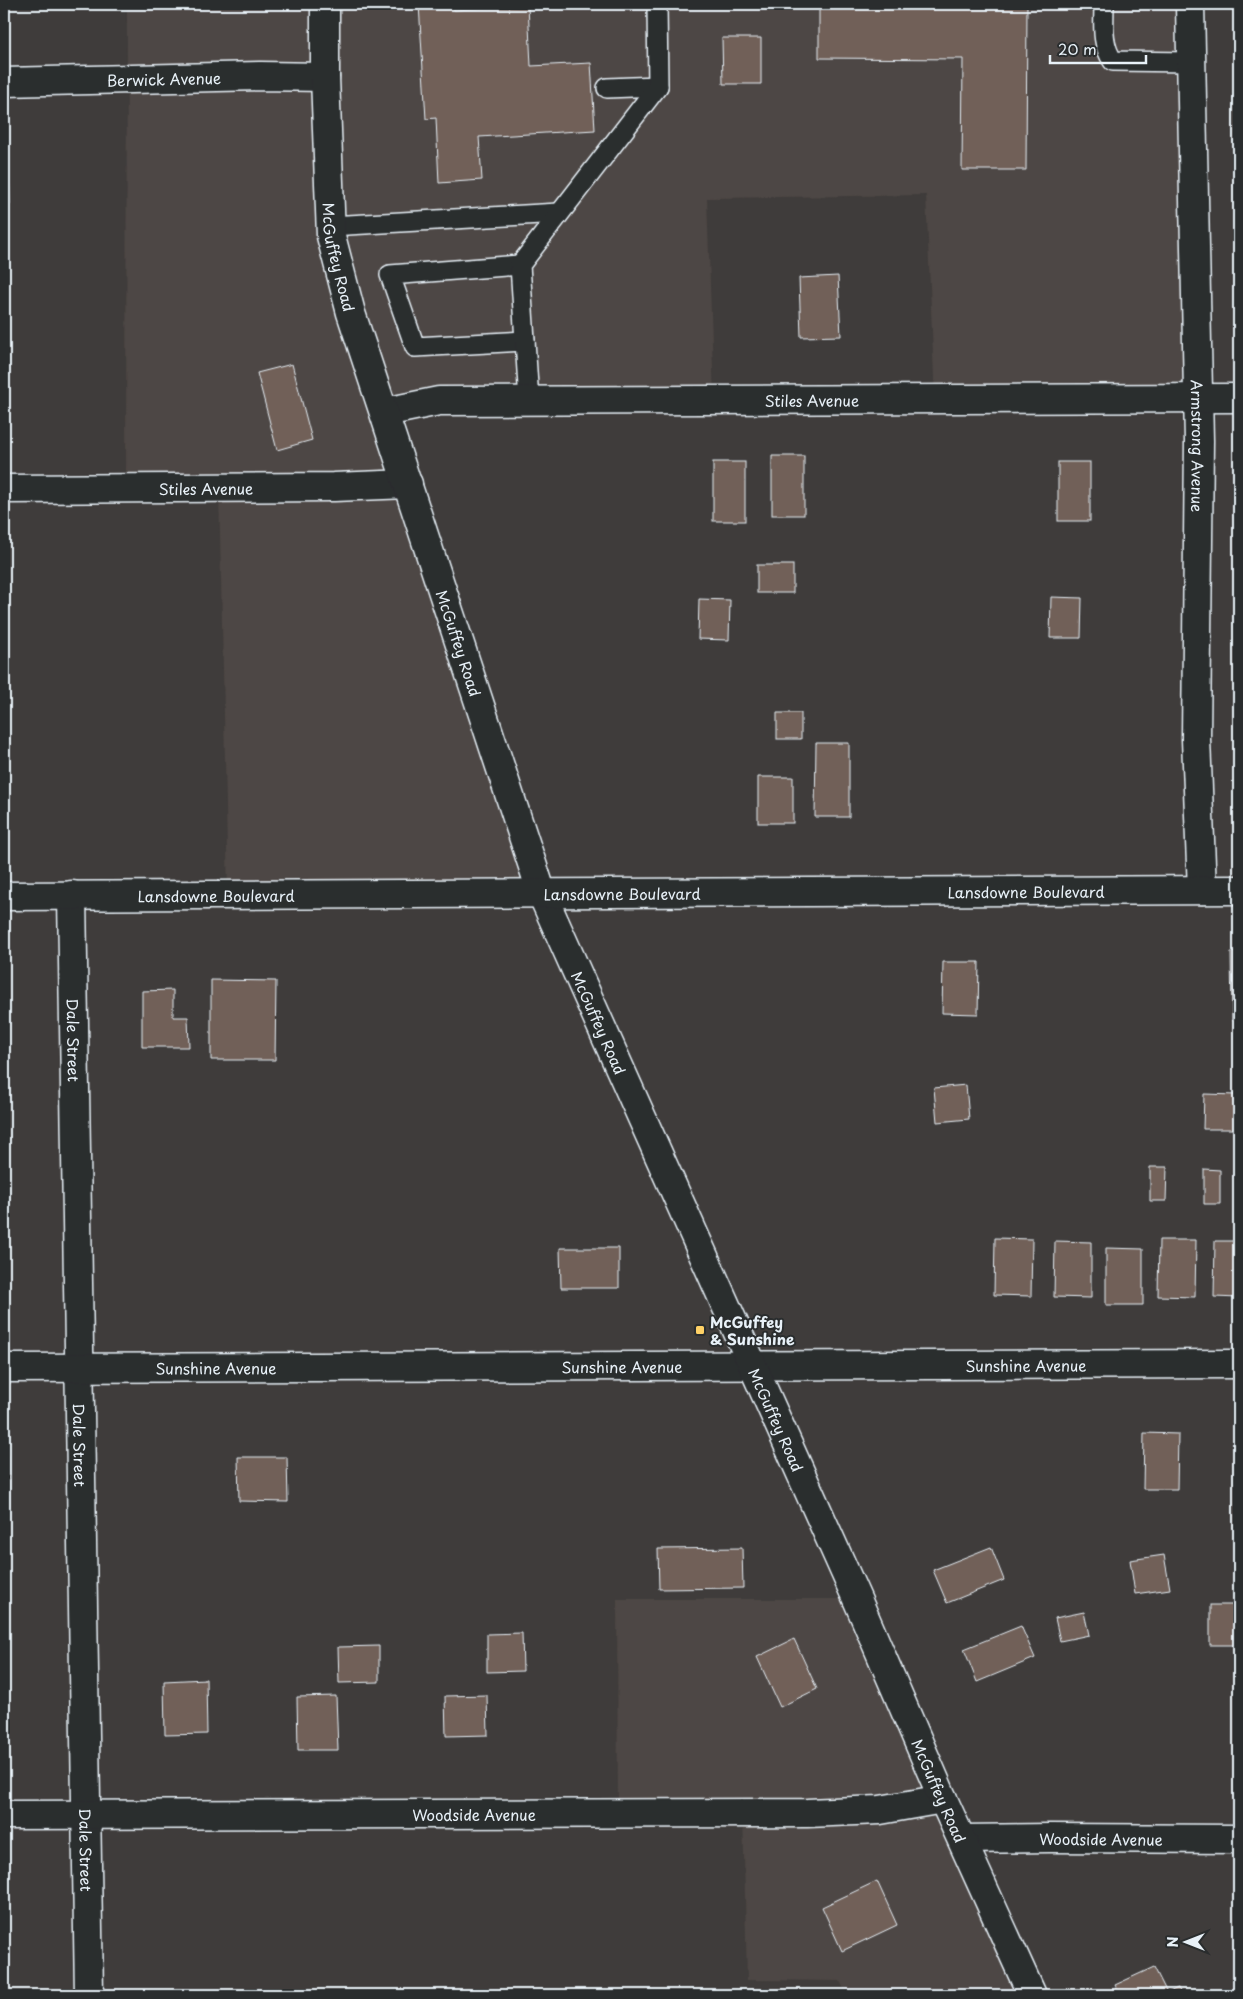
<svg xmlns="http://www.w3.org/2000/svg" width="1243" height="1999" font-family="'Playpen Sans',sans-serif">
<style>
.built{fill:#4e4744}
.building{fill:#716058;stroke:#e8f1f8}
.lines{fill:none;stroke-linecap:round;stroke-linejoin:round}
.lane-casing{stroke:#e8f1f8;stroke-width:22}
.street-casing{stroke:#e8f1f8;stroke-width:31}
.secondary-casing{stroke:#e8f1f8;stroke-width:31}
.lane{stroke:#2a2d2e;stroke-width:19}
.street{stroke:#2a2d2e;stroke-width:28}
.secondary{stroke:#2a2d2e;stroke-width:28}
.poi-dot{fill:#ffd166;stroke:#2a2d2e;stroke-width:2}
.labels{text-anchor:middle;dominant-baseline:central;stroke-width:4;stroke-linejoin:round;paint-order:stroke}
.street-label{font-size:15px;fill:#e8f1f8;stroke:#2a2d2e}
.poi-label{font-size:15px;font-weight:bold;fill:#e8f1f8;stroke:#2a2d2e;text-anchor:start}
</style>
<rect width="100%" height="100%" fill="#3f3c3b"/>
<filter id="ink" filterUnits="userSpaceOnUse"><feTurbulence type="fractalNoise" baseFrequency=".02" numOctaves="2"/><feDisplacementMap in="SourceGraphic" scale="10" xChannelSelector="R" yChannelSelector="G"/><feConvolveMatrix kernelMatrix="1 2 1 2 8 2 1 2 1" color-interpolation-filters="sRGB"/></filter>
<g filter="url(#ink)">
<g class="built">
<path d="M 127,4 L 1190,4 L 1196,398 L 935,399 L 926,195 L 707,198 L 714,400 L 385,412 L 542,894 L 228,895 L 219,488 L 126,488 Z"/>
<path d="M 617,1599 L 857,1599 L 1032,1995 L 847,1995 L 840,1981 L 747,1980 L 743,1813 L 618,1813 Z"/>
</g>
<g class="building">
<path d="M 419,4 L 453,4 L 454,10 L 528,6 L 531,66 L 591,63 L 595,130 L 479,137 L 482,180 L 439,183 L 436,118 L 426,119 Z"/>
<path d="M 819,4 L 1027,4 L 1026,170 L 962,170 L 963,59 L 819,58 Z"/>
<path d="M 722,38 L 761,38 L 761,84 L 723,84 Z"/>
<path d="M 4,159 L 9,159 L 10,205 L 4,205 Z"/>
<path d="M 838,276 L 841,336 L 801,337 L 799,278 Z"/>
<path d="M 292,364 L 312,440 L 277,450 L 257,373 Z"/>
<rect x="772" y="456" width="32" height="59"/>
<rect x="713" y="462" width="32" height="59"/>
<rect x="1058" y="462" width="32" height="59"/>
<rect x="757" y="565" width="36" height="28"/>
<path d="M 1051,597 L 1082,598 L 1081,638 L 1050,638 Z"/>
<path d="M 699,599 L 730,600 L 729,640 L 698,639 Z"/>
<rect x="777" y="713" width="24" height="26"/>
<path d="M 816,743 L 849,743 L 849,817 L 815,817 Z"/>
<rect x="758" y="777" width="35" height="46"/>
<path d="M 1231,952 L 1239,952 L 1239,1020 L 1232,1020 Z"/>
<path d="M 943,962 L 979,962 L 978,1014 L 942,1013 Z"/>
<path d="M 211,980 L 276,981 L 275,1060 L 211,1060 Z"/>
<path d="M 173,990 L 173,1017 L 188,1017 L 189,1047 L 142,1047 L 142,991 Z"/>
<path d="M 966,1085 L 969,1119 L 937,1122 L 934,1088 Z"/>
<path d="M 1204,1094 L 1236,1095 L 1236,1129 L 1203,1129 Z"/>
<path d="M 1150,1167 L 1167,1167 L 1166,1201 L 1150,1201 Z"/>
<path d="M 1204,1169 L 1220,1170 L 1220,1204 L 1204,1204 Z"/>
<path d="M 995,1238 L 1032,1239 L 1031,1296 L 994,1295 Z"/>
<path d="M 1159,1240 L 1196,1240 L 1195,1297 L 1158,1296 Z"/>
<path d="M 1055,1241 L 1091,1242 L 1091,1298 L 1054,1297 Z"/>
<path d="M 1215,1241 L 1239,1241 L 1239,1298 L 1214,1297 Z"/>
<path d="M 560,1248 L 619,1248 L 619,1288 L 561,1288 Z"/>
<path d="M 1106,1248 L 1143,1249 L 1143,1305 L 1106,1305 Z"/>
<path d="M 1144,1433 L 1178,1434 L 1177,1489 L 1143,1489 Z"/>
<path d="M 8,1455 L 9,1506 L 4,1506 L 4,1456 Z"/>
<path d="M 238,1457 L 287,1457 L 288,1502 L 239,1501 Z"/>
<path d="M 991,1547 L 1004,1580 L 947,1603 L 933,1570 Z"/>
<path d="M 742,1548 L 743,1588 L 659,1589 L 658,1549 Z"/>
<path d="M 1164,1555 L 1170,1589 L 1135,1594 L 1130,1560 Z"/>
<rect x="1210" y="1605" width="29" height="40"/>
<path d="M 1084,1612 L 1089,1635 L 1060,1641 L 1055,1618 Z"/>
<path d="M 1021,1626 L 1035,1658 L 977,1682 L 964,1649 Z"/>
<path d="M 522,1633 L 523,1671 L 487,1672 L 487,1634 Z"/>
<path d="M 794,1639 L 817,1689 L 780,1707 L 757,1657 Z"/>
<path d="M 379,1646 L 379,1682 L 339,1683 L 338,1647 Z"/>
<path d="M 206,1679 L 207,1734 L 165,1735 L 164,1681 Z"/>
<path d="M 487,1695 L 488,1735 L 446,1736 L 445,1696 Z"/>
<path d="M 336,1696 L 338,1750 L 298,1750 L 297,1697 Z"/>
<path d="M 877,1881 L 897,1925 L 842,1951 L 822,1907 Z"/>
<path d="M 4,1891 L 6,1891 L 7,1934 L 4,1934 Z"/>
<path d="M 1154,1967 L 1167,1993 L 1178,1988 L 1182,1995 L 1120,1995 L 1115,1985 Z"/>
</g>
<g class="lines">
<defs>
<g id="lane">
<path d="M 1104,4 C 1104,24 1101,44 1113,61 L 1191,62"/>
<path d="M 607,88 L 658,86"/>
<path d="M 330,226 L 559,213"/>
<path d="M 520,265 L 390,275 L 415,347 L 525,341"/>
<path d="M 529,401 L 520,265 L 658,86 L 657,4"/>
</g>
<g id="street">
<path id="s1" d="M 1190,4 L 1199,441 L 1196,739 L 1202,890"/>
<path id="s2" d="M 4,82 L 260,76 L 325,77"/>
<path id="s3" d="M 385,412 L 439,401 L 1239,398"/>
<path id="s4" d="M 4,489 L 334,487 L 408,484"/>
<path id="s5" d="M 72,895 L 89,1995"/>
<path id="s6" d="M 4,1368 L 1239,1364"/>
<path id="s7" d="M 4,1815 L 807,1813 L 880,1810 L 943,1799"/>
<path id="s8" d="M 962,1839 L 1050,1838 L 1239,1839"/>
</g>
<g id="secondary">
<path id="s9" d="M 325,4 L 325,77 L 331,236 L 351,313 L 542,894 L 857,1599 L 943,1799 L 1032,1995"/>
<path id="s10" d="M 4,896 L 1239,890"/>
</g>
</defs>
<use href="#lane" class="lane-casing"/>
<use href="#street" class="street-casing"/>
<use href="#secondary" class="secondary-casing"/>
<use href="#lane" class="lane"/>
<use href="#street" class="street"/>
<use href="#secondary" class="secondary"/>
</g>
</g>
<rect class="poi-dot" x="695" y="1325" width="10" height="10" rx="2.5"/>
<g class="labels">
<g class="street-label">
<text stroke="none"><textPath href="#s2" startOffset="160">Berwick Avenue</textPath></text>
<text stroke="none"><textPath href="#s9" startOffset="254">McGuffey Road</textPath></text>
<text stroke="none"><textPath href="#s3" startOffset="428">Stiles Avenue</textPath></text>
<text stroke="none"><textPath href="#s1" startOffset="442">Armstrong Avenue</textPath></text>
<text stroke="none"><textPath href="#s4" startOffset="202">Stiles Avenue</textPath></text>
<text stroke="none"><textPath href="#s9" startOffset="659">McGuffey Road</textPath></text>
<text stroke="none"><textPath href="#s10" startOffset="1022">Lansdowne Boulevard</textPath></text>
<text stroke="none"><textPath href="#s10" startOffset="618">Lansdowne Boulevard</textPath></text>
<text stroke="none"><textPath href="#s10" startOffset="212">Lansdowne Boulevard</textPath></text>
<text stroke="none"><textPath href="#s9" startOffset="1064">McGuffey Road</textPath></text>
<text stroke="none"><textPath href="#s5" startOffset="145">Dale Street</textPath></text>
<text stroke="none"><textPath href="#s6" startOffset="1022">Sunshine Avenue</textPath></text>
<text stroke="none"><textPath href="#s6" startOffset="618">Sunshine Avenue</textPath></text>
<text stroke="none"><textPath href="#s6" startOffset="212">Sunshine Avenue</textPath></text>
<text stroke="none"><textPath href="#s9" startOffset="1499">McGuffey Road</textPath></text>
<text stroke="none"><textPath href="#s5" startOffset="550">Dale Street</textPath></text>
<text stroke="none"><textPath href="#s9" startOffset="1904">McGuffey Road</textPath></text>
<text stroke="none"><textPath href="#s7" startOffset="470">Woodside Avenue</textPath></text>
<text stroke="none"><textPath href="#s8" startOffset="139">Woodside Avenue</textPath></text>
<text stroke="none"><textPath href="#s5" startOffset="955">Dale Street</textPath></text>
</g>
<g class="poi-label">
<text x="710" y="1321">McGuffey<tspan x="710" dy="17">&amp; Sunshine</tspan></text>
</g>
</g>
<rect width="1243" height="1999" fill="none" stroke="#2a2d2e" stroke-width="20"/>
<rect x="10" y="10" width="1223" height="1979" fill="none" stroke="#e8f1f8" stroke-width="2" filter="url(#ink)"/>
<g transform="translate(1186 1942) rotate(270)" stroke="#2a2d2e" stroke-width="4" paint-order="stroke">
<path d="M0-4L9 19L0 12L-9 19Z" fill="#e8f1f8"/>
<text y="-8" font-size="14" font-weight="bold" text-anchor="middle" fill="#e8f1f8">N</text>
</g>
<path d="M1050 55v8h96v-8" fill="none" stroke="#e8f1f8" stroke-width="2.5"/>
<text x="1058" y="55" font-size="15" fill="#e8f1f8" stroke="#2a2d2e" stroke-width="4" paint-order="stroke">20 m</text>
</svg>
